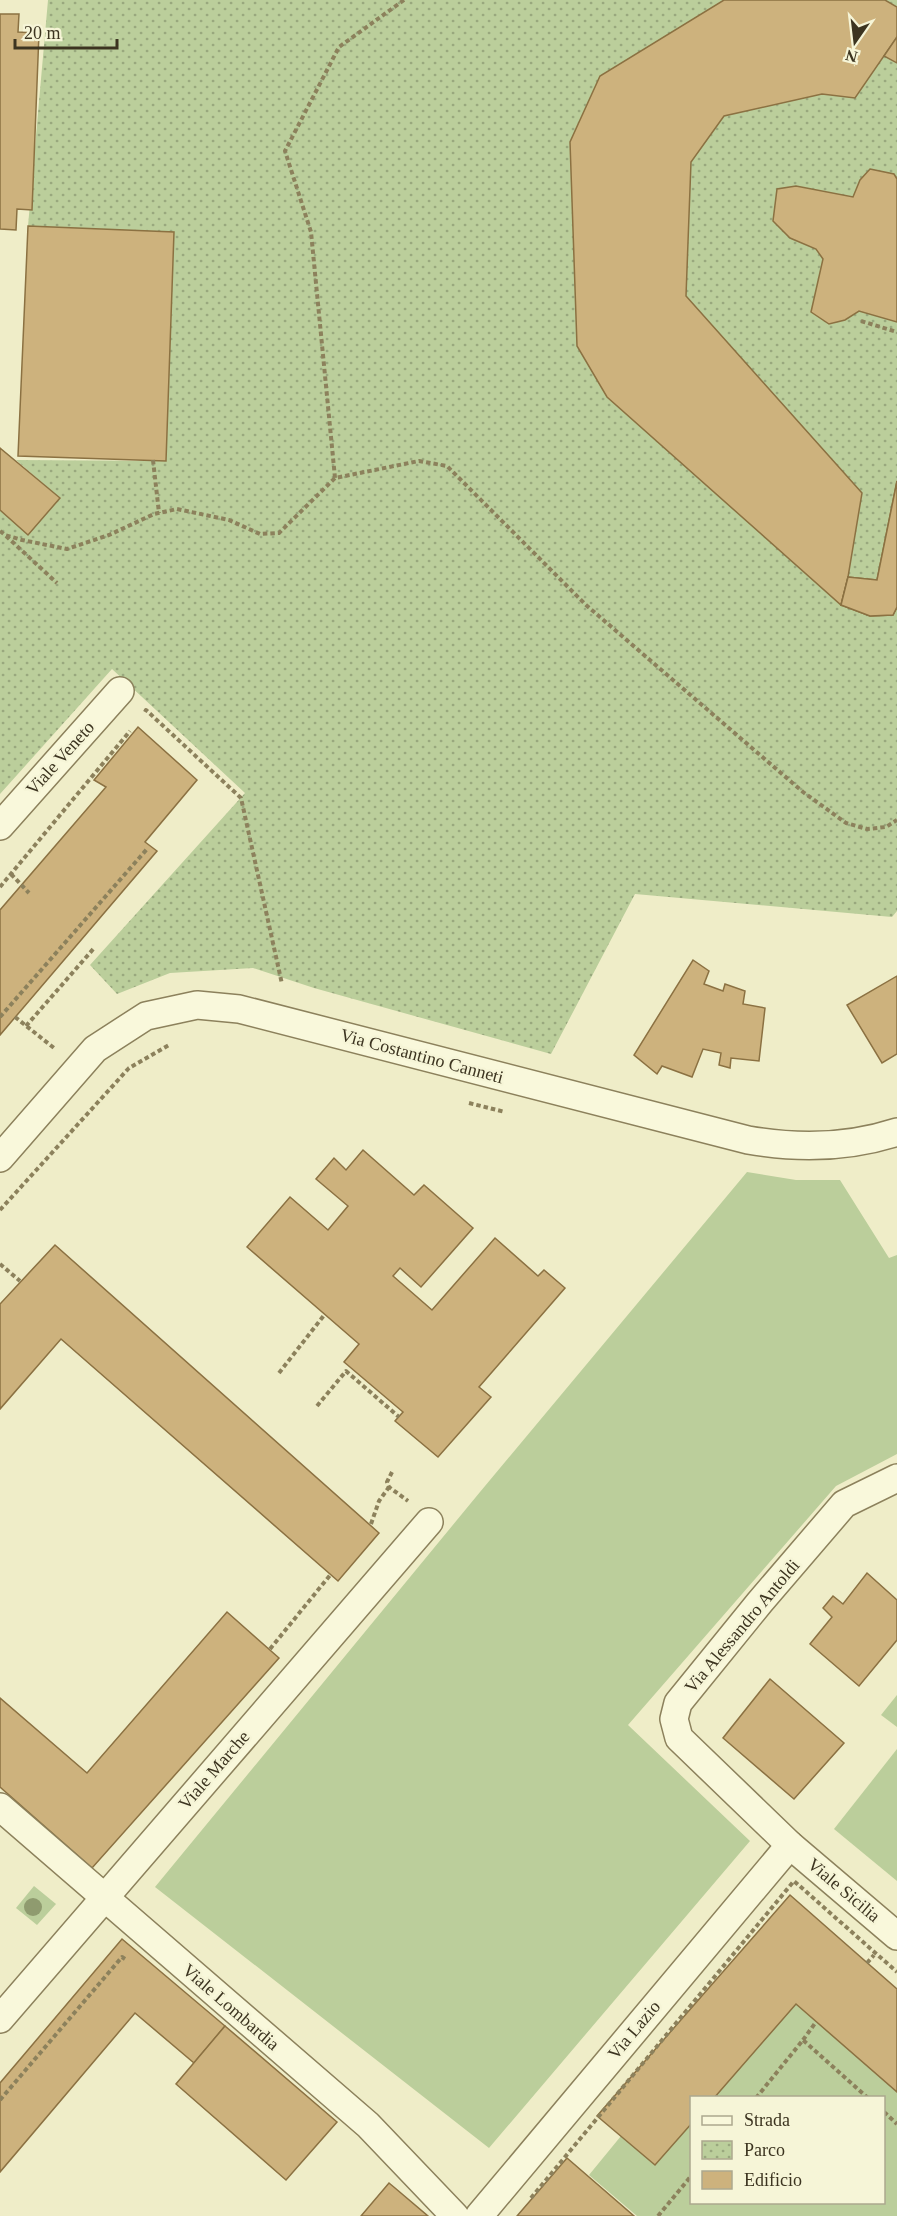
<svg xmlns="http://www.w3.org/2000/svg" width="897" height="2216" font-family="'Times New Roman',serif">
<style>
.green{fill:#bbce9b}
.park{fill:url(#park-dots)}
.building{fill:#cdb27d;stroke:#8b7142;stroke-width:1.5}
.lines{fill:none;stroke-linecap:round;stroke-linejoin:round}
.street-casing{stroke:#8c815c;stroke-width:30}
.path{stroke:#8c815c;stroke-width:4;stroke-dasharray:4.5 3;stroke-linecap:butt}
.street{stroke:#f9f8db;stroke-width:27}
.path-bridge{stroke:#8c815c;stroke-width:4;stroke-dasharray:4.5 3;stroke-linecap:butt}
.tree{fill:#8f9b6f}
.labels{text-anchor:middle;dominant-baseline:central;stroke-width:5;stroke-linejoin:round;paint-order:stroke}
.street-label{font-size:18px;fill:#3c3420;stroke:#f6f5d7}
</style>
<defs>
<pattern id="park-dots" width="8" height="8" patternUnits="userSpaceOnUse" patternTransform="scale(1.5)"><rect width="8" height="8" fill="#bbce9b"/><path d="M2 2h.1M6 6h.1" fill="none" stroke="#99a87e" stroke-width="1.8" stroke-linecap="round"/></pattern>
</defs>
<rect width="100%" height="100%" fill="#efedc8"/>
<g class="green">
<path d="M 747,1172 L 796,1180 L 840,1180 L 889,1258 L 897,1255 L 897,1454 L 836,1486 L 628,1725 L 750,1841 L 489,2148 L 155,1887 L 480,1492 Z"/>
<path d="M 897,1695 L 897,1727 L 881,1715 Z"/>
<path d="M 897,1749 L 897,1881 L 834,1829 Z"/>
<path d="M 34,1886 L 56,1904 L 37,1925 L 16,1908 Z"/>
<path d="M 796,2004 L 897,2092 L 897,2216 L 637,2216 L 589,2175 L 621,2136 L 655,2165 L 691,2123 L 692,2202 L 884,2202 L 884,2098 L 714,2097 Z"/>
</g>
<path class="park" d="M 48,0 L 897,0 L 897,911 L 892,917 L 635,894 L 551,1054 L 314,988 L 253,968 L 170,973 L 117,994 L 90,965 L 245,793 L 112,669 L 0,794 L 0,510 L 28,534 L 60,498 L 16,460 L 166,461 L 174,232 L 28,226 Z"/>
<g class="building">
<path d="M 724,0 L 885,0 L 897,7 L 897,37 L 855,98 L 822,94 L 724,116 L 691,162 L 686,296 L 862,493 L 848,577 L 841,605 L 607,397 L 577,346 L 570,142 L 600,76 Z"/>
<path d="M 0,14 L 19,14 L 18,32 L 39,33 L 32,210 L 17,209 L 16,230 L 0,229 Z"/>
<path d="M 897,37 L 897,63 L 884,56 Z"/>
<path d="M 870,169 L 894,174 L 897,179 L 897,322 L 859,311 L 845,320 L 829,324 L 811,312 L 823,259 L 816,249 L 790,238 L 773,221 L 777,189 L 796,186 L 853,197 L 860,180 Z"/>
<path d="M 28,226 L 174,232 L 166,461 L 18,456 Z"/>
<path d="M 0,448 L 60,498 L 28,535 L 0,510 Z"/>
<path d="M 897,481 L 897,607 L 893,615 L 870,616 L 841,605 L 848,577 L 877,580 Z"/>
<path d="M 897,481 L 897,607 L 893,615 L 870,616 L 841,605 L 848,577 L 877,580 Z"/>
<path d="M 138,727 L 197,780 L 145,842 L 157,851 L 0,1035 L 0,910 L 106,787 L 94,780 Z"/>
<path d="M 693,960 L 709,971 L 704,984 L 723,991 L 725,984 L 745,991 L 743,1004 L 765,1008 L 759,1061 L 731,1058 L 730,1068 L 719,1065 L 721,1053 L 703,1049 L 692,1077 L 662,1066 L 657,1074 L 634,1055 Z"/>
<path d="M 897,976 L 897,1054 L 882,1063 L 847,1005 Z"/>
<path d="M 363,1150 L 414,1195 L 424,1185 L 473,1228 L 421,1287 L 400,1268 L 393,1276 L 432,1310 L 495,1238 L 538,1276 L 544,1270 L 565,1288 L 479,1387 L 491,1397 L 438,1457 L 395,1421 L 403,1412 L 344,1362 L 359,1344 L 247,1247 L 290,1197 L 328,1230 L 348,1206 L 316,1179 L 334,1158 L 346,1170 Z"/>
<path d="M 55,1245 L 379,1533 L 338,1581 L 61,1339 L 0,1409 L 0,1304 Z"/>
<path d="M 867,1573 L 897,1600 L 897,1640 L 859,1686 L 810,1644 L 832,1617 L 823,1608 L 833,1596 L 843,1604 Z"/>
<path d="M 227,1612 L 279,1658 L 92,1868 L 0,1787 L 0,1698 L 87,1773 Z"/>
<path d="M 770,1679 L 844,1743 L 794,1799 L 723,1738 Z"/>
<path d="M 790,1895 L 897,1989 L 897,2092 L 796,2004 L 714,2098 L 692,2098 L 692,2123 L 655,2165 L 597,2116 Z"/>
<path d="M 122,1939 L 225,2026 L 194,2063 L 135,2013 L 0,2172 L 0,2083 Z"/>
<path d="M 225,2026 L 337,2122 L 286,2180 L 176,2084 Z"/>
<path d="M 567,2158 L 634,2216 L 517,2216 Z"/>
<path d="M 389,2183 L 395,2188 L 428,2216 L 361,2216 Z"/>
</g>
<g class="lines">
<defs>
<g id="street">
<path d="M 0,826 L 120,691"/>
<path d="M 0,1158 L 95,1049 L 146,1016 L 197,1005 L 239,1009 L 748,1140 C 799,1149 848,1148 897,1132"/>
<path d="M 897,1478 L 844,1504 L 760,1602 L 678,1703 L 674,1719 L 679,1738 L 790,1845 L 897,1936"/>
<path d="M 0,1807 L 368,2125 L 455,2216"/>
<path d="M 0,2019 L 429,1522"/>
<path d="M 479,2216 L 790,1845"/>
</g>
</defs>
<use href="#street" class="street-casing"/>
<g class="path">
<path d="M 404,0 L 339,47 L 285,151 L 311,232 L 335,478 L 419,461 L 447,466 L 586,605 L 803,792 L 846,823 L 867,829 L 886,827 L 897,820"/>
<path d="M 861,321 L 897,332"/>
<path d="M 153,460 L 159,513"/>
<path d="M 0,531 L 5,535 L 22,540 L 67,549 L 109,535 L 154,514 L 177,509 L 229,520 L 260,534 L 279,533 L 335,478"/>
<path d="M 6,536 L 57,583"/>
<path d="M 145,712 L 146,710 L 241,798 L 282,984"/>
<path d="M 11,874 L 29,893"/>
<path d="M 0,887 L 130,731"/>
<path d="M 0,1017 L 147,849"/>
<path d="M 15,1017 L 54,1048"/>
<path d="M 26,1026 L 95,947"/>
<path d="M 469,1103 L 505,1112"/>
<path d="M 0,1210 L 129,1068 L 169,1045"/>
<path d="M 0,1264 L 20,1281"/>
<path d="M 279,1373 L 325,1314"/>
<path d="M 317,1406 L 346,1371 L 399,1417"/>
<path d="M 392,1472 L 387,1482 L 389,1487 L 408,1501"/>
<path d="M 371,1524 L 379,1501 L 389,1487"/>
<path d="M 270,1649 L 331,1574"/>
<path d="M 867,1963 L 874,1955"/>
<path d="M 803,2040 L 816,2022"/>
<path d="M 715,2096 L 717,2098"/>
<path d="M 756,2098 L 803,2040 L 868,2098"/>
<path d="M 0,2100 L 122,1957 L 125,1959"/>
<path d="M 884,2112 L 897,2124"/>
<path d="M 658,2216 L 692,2175"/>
</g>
<use href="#street" class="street"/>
<path class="path-bridge" d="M 531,2198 L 794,1881 L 897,1972"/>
</g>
<circle class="tree" cx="33" cy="1907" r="9"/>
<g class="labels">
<g class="street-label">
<text transform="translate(60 758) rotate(-48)">Viale Veneto</text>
<text transform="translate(422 1056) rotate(15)">Via Costantino Canneti</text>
<text transform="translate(742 1626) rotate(-50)">Via Alessandro Antoldi</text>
<text transform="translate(214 1770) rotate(-49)">Viale Marche</text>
<text transform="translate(844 1890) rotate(40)">Viale Sicilia</text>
<text transform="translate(231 2007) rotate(41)">Viale Lombardia</text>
<text transform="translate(634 2030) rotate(-50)">Via Lazio</text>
</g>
</g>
<rect x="690" y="2096" width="195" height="108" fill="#f6f5d7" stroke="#aca88e" stroke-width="1.5"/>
<rect x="702" y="2116" width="30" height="9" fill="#f9f8db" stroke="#aca88e" stroke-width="1.5"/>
<text x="744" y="2126" font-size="18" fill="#3c3420">Strada</text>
<rect x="702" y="2141" width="30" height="18" fill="url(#park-dots)" stroke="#aca88e" stroke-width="1.5"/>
<text x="744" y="2156" font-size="18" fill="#3c3420">Parco</text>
<rect x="702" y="2171" width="30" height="18" fill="#cdb27d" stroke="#aca88e" stroke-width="1.5"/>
<text x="744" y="2186" font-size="18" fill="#3c3420">Edificio</text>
<g transform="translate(855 42) rotate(194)" stroke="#f6f5d7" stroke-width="4.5" paint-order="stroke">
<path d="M0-4.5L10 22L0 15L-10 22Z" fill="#3c3420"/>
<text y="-9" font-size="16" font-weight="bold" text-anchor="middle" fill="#3c3420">N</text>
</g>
<path d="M15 39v9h102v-9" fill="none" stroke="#3c3420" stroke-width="3"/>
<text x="24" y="39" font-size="18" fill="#3c3420" stroke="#f6f5d7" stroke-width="4.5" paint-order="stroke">20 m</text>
</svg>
